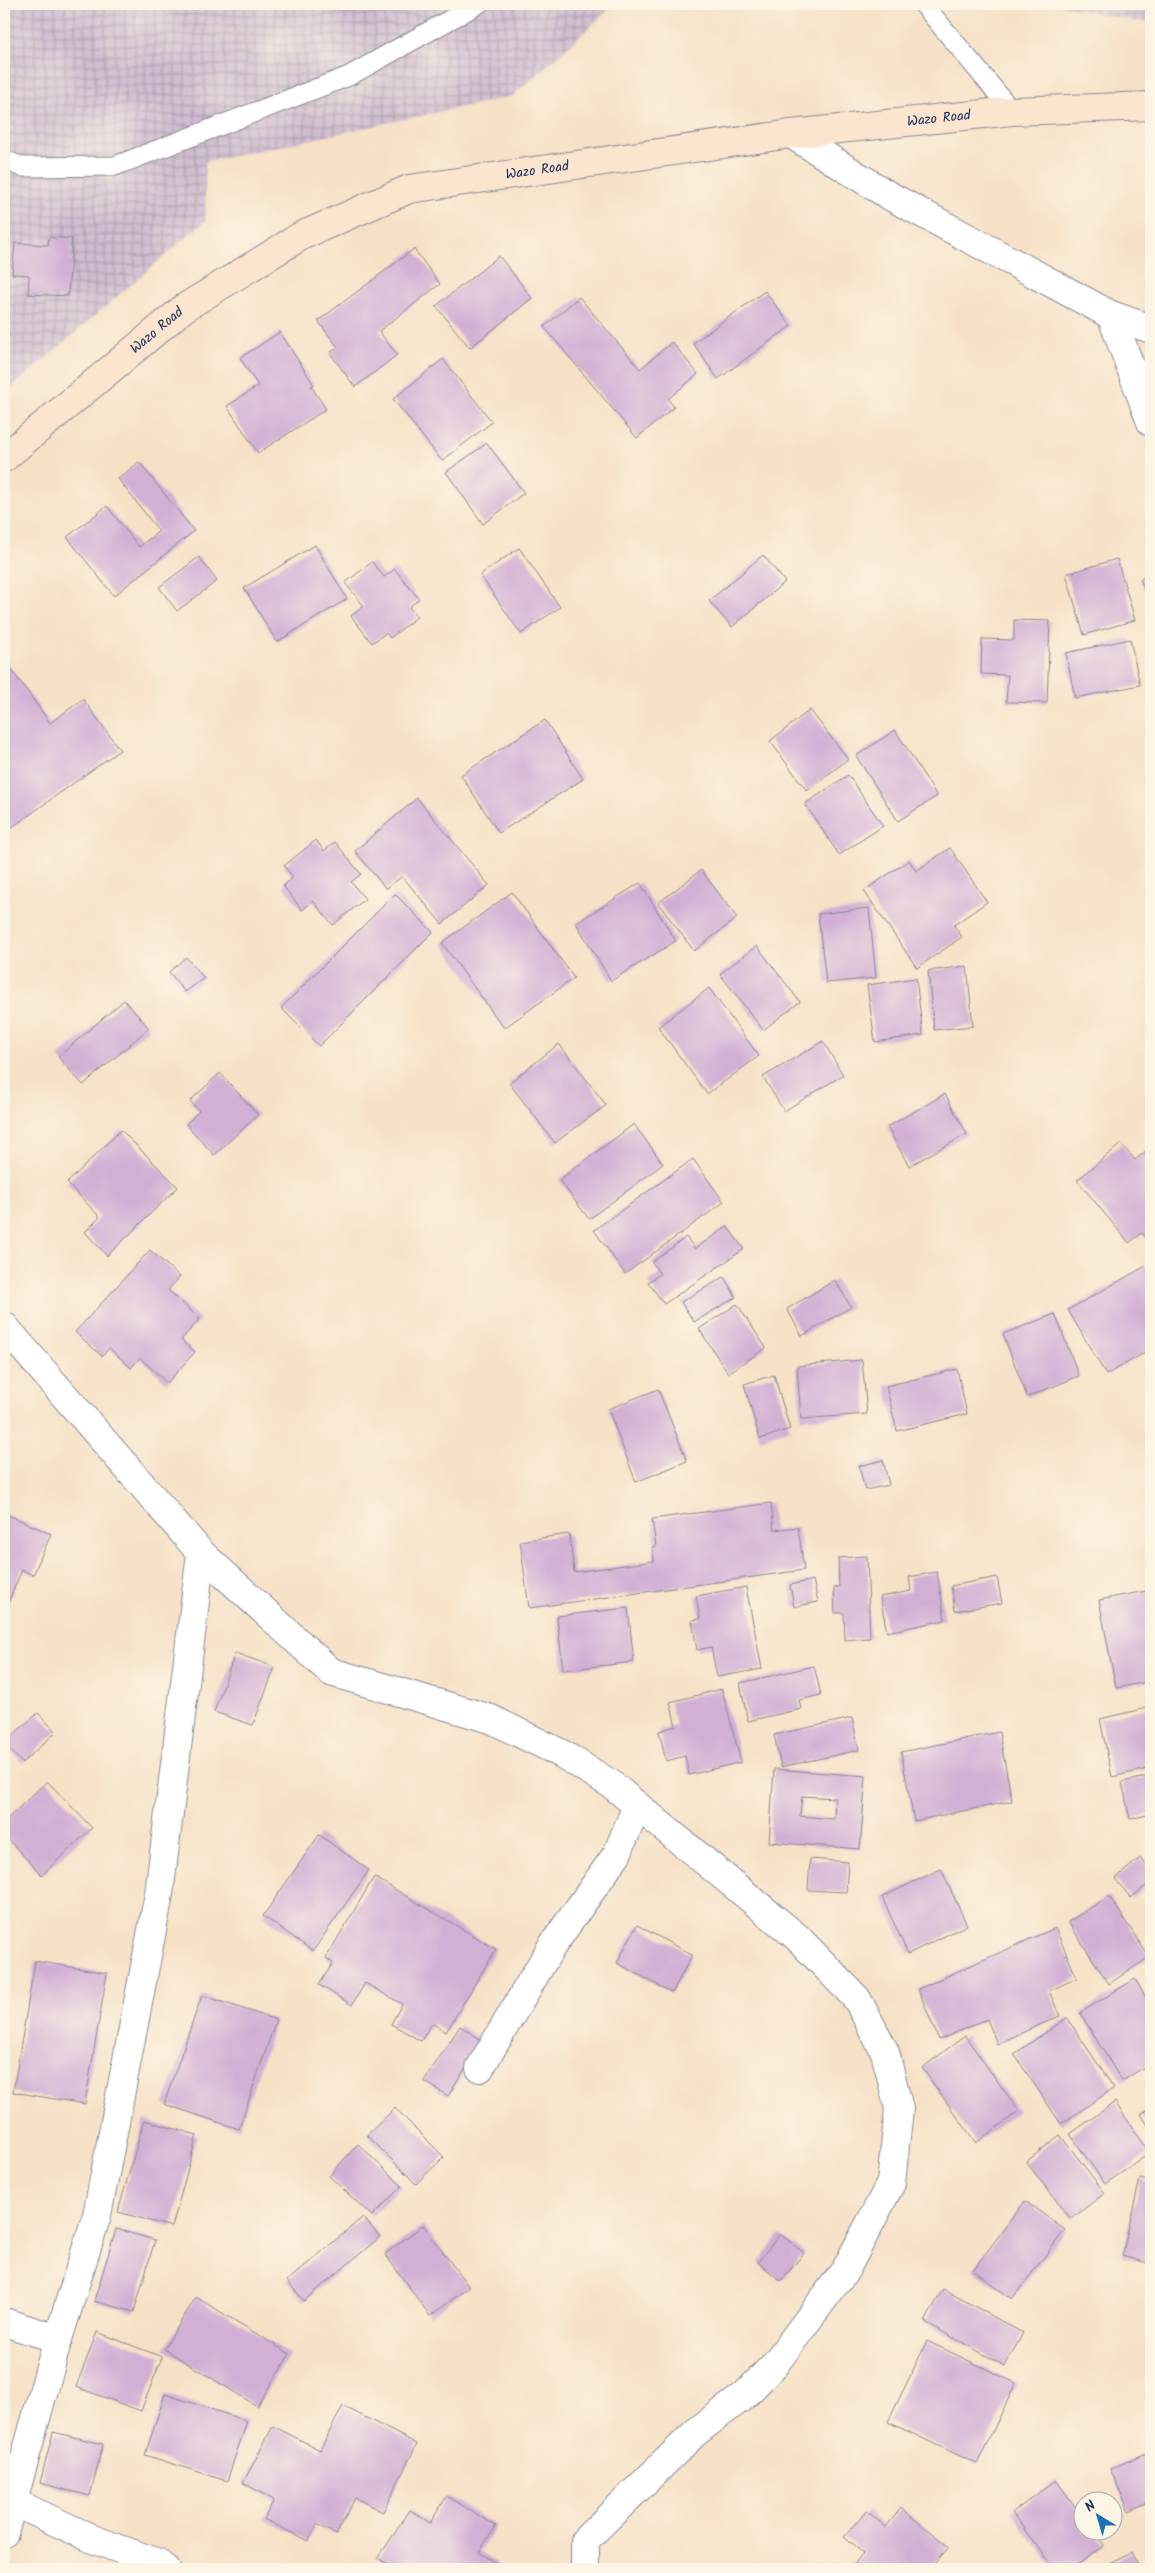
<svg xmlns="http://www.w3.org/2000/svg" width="1155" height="2573" font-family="Kalam,sans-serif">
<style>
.industrial{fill:url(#industrial-grid)}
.building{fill:#d2b0d5;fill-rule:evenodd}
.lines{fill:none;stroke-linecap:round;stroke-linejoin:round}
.service-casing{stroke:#888892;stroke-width:21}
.minor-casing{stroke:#888892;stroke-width:30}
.secondary-casing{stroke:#888892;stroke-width:30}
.service{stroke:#fff;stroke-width:19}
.minor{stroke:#fff;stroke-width:28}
.secondary{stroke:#fbe5cf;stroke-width:28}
.labels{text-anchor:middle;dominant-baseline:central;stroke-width:4.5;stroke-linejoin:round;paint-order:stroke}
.street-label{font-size:14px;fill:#1b2f5e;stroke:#fcf5e5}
</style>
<defs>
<pattern id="industrial-grid" width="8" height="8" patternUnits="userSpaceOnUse" patternTransform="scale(1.25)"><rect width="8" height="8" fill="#cfbdd0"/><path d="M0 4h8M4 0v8" fill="none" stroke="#a79aac"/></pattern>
</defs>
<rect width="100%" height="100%" fill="#fcf5e5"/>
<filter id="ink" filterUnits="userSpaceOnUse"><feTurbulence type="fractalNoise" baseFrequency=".02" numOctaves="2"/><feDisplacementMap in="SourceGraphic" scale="10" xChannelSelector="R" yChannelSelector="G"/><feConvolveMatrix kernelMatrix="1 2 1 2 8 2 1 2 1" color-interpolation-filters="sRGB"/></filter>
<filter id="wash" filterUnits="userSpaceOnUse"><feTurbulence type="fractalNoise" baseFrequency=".0096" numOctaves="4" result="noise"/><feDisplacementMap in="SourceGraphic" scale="20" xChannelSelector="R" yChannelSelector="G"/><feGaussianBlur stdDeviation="1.12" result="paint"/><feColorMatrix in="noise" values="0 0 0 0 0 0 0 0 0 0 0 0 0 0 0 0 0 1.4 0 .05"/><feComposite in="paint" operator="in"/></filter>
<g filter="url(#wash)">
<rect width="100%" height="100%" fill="#f6e1c6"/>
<g class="industrial">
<path d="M 4,4 L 615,4 L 513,96 L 205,162 L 205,221 L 4,394 Z"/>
<path d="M 1056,4 L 1151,4 L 1151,22 L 1135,21 Z"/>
</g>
<g id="blocks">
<g class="building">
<path d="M 49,237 L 72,239 L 68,296 L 28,294 L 29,275 L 12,274 L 15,243 L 48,245 Z"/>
<path d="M 414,249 L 440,284 L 379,331 L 397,355 L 355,387 L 330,353 L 338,347 L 318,321 Z"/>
<path d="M 499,256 L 532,298 L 470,348 L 436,306 Z"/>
<path d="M 765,291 L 791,326 L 718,379 L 693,343 Z"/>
<path d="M 579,297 L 640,369 L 672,342 L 698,374 L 668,399 L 674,407 L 637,438 L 544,327 Z"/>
<path d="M 280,332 L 314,385 L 311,386 L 326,409 L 258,453 L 227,406 L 258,386 L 240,358 Z"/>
<path d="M 443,359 L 492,422 L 442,461 L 393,399 Z"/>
<path d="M 487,443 L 524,493 L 483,524 L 446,472 Z"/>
<path d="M 139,462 L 194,531 L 114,596 L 67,537 L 107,506 L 139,547 L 159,531 L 118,479 Z"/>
<path d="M 315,545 L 347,599 L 277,642 L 244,588 Z"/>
<path d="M 519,548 L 560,607 L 521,634 L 480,575 Z"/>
<path d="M 763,555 L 785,582 L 732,627 L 709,601 Z"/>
<path d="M 199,557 L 217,581 L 177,611 L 159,587 Z"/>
<path d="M 1117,559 L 1135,620 L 1084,635 L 1066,574 Z"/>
<path d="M 372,562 L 384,577 L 395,569 L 419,599 L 409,607 L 417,617 L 390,638 L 386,633 L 372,643 L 351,616 L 364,606 L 345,583 Z"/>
<path d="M 1151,574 L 1151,605 L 1140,579 Z"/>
<path d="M 1014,620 L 1050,621 L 1047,703 L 1006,702 L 1008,675 L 981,674 L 982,639 L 1014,640 Z"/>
<path d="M 1130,639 L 1140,685 L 1075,698 L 1066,653 Z"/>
<path d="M 4,659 L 50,723 L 83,699 L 120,750 L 4,833 Z"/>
<path d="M 810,710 L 848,759 L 807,791 L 770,741 Z"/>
<path d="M 545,720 L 583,779 L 499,833 L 461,775 Z"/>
<path d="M 895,730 L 937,796 L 898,821 L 856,756 Z"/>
<path d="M 848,775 L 883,826 L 839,855 L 805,804 Z"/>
<path d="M 417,798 L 489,885 L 442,924 L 402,876 L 386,889 L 355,851 Z"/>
<path d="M 316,840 L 324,851 L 335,842 L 361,874 L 351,882 L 365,899 L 333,925 L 313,901 L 302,910 L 283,886 L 293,877 L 284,866 Z"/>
<path d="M 950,848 L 987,902 L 954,925 L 962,937 L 917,968 L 864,891 L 909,860 L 916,871 Z"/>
<path d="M 701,870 L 737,918 L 694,951 L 658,903 Z"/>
<path d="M 640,883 L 676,941 L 611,981 L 576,923 Z"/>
<path d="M 512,892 L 574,978 L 504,1028 L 442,943 Z"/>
<path d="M 395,894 L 433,932 L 319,1046 L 281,1008 Z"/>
<path d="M 869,908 L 876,978 L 826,983 L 818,914 Z"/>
<path d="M 757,946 L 800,1002 L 763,1030 L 720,974 Z"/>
<path d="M 186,957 L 204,978 L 185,992 L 169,972 Z"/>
<path d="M 967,966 L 973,1026 L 934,1030 L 928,971 Z"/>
<path d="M 916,978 L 923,1035 L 875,1042 L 867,985 Z"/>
<path d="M 709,988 L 759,1056 L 707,1094 L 658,1027 Z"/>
<path d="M 124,1000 L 149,1028 L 83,1085 L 58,1057 Z"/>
<path d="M 823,1041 L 843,1075 L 784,1111 L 763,1077 Z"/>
<path d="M 559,1044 L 606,1105 L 555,1143 L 509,1083 Z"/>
<path d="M 220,1073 L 258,1115 L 214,1155 L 186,1124 L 199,1111 L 190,1101 Z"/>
<path d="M 945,1094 L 967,1134 L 909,1166 L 887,1127 Z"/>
<path d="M 634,1124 L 663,1164 L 589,1219 L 559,1180 Z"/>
<path d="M 121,1130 L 178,1187 L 107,1256 L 85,1232 L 100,1217 L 67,1183 Z"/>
<path d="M 1121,1144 L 1135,1160 L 1151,1147 L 1151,1244 L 1142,1233 L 1129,1243 L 1077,1180 Z"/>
<path d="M 693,1159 L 724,1202 L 625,1274 L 594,1230 Z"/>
<path d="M 727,1226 L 744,1249 L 664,1304 L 648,1282 L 660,1274 L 652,1262 L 686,1237 L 695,1249 Z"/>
<path d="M 150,1250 L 180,1277 L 168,1290 L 200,1319 L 181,1340 L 195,1352 L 167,1383 L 140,1358 L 131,1368 L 109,1348 L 102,1356 L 75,1332 Z"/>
<path d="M 1151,1263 L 1151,1349 L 1106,1375 L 1068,1310 Z"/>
<path d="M 724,1277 L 736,1297 L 694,1322 L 681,1302 Z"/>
<path d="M 835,1280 L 851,1307 L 802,1336 L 787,1309 Z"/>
<path d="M 737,1304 L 766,1348 L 728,1373 L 699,1329 Z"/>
<path d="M 1055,1314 L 1079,1376 L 1027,1397 L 1003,1334 Z"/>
<path d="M 862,1360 L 867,1414 L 801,1419 L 797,1366 Z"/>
<path d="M 957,1369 L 967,1414 L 897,1431 L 886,1386 Z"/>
<path d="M 774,1375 L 790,1429 L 760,1439 L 744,1384 Z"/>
<path d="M 658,1389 L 687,1461 L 636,1482 L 608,1409 Z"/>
<path d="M 883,1460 L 889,1485 L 865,1490 L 859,1466 Z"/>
<path d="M 771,1503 L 774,1530 L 798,1527 L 804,1570 L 529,1608 L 520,1541 L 569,1534 L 574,1572 L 654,1561 L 652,1547 L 656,1547 L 652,1519 Z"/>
<path d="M 4,1513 L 51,1534 L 33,1575 L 22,1570 L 6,1607 L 4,1606 Z"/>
<path d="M 867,1556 L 870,1638 L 845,1640 L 844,1613 L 835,1613 L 834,1588 L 839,1587 L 838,1558 Z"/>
<path d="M 937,1572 L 945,1620 L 887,1632 L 880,1597 L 911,1591 L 909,1577 Z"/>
<path d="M 997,1577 L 1002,1603 L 955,1611 L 951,1586 Z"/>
<path d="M 813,1580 L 818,1602 L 794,1607 L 790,1585 Z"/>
<path d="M 746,1587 L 762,1669 L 717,1677 L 711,1647 L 697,1650 L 692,1620 L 700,1619 L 696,1596 Z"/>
<path d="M 1151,1590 L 1151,1681 L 1116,1688 L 1099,1600 Z"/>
<path d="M 628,1608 L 634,1662 L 563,1670 L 557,1616 Z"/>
<path d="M 235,1653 L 275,1667 L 253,1725 L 214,1712 Z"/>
<path d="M 814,1666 L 821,1695 L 799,1700 L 801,1709 L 748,1721 L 740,1683 Z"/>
<path d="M 722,1689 L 741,1762 L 689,1775 L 685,1756 L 666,1761 L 659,1731 L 676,1726 L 670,1702 Z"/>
<path d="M 1151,1707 L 1151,1768 L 1112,1777 L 1100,1719 Z"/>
<path d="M 38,1713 L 56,1732 L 22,1763 L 4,1743 Z"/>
<path d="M 852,1718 L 859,1750 L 781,1767 L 774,1735 Z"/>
<path d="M 999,1732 L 1012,1801 L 914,1821 L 901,1752 Z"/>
<path d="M 774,1769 L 866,1776 L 860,1849 L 769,1842 ZM 802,1796 L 835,1798 L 834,1819 L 800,1816 Z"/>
<path d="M 1151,1776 L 1151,1814 L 1130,1819 L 1122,1782 Z"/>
<path d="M 47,1781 L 92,1828 L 42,1875 L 4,1835 L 4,1822 Z"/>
<path d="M 319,1835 L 369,1870 L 313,1951 L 263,1916 Z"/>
<path d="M 1140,1858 L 1151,1871 L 1151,1882 L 1131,1898 L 1115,1879 Z"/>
<path d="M 810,1859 L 848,1862 L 846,1892 L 808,1890 Z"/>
<path d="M 941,1869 L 967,1925 L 908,1954 L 882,1897 Z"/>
<path d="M 374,1877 L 496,1949 L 446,2032 L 432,2023 L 421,2041 L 391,2024 L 402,2004 L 365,1983 L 352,2005 L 319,1985 L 333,1963 L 326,1958 Z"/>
<path d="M 1109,1896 L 1149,1957 L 1109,1984 L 1068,1922 Z"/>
<path d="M 637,1925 L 692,1955 L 672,1993 L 617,1963 Z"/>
<path d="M 1055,1928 L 1077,1978 L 1049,1991 L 1060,2016 L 997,2044 L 987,2019 L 939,2040 L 918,1989 Z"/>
<path d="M 35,1961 L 107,1973 L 85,2104 L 13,2092 Z"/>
<path d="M 1135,1979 L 1151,2006 L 1151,2063 L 1122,2081 L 1080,2013 Z"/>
<path d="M 202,1995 L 276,2020 L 239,2129 L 164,2104 Z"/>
<path d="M 1067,2018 L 1114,2088 L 1061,2124 L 1014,2054 Z"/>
<path d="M 460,2026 L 483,2041 L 448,2096 L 424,2081 Z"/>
<path d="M 965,2036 L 1019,2111 L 976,2143 L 922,2068 Z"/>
<path d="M 1151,2080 L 1151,2092 L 1146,2084 Z"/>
<path d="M 1115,2102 L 1150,2153 L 1105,2184 L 1070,2134 Z"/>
<path d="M 395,2108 L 444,2157 L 416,2184 L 367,2135 Z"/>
<path d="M 1151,2108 L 1151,2130 L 1141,2114 Z"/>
<path d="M 144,2120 L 197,2135 L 172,2227 L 118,2212 Z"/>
<path d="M 1060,2135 L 1105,2193 L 1071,2219 L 1026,2162 Z"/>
<path d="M 358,2144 L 402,2186 L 372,2216 L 329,2176 Z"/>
<path d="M 1140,2179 L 1151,2182 L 1151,2264 L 1122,2256 Z"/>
<path d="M 1025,2201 L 1065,2230 L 1012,2299 L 973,2270 Z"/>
<path d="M 363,2217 L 380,2237 L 304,2301 L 287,2281 Z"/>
<path d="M 423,2225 L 469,2287 L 430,2316 L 385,2254 Z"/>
<path d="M 116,2229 L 155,2240 L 134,2312 L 94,2301 Z"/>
<path d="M 780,2234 L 804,2253 L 781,2281 L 758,2262 Z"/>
<path d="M 943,2289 L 1023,2333 L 1005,2366 L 925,2322 Z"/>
<path d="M 196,2297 L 290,2354 L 257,2406 L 164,2349 Z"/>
<path d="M 97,2332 L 162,2357 L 141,2411 L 76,2387 Z"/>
<path d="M 927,2341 L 1016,2383 L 977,2464 L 888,2422 Z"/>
<path d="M 165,2394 L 247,2421 L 227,2481 L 145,2455 Z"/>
<path d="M 343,2406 L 417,2444 L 383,2512 L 355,2498 L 336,2535 L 317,2524 L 308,2541 L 264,2519 L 274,2500 L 243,2483 L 273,2426 L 320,2450 Z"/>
<path d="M 53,2432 L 103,2444 L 90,2496 L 40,2483 Z"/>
<path d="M 1151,2451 L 1151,2504 L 1150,2501 L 1129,2511 L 1110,2469 Z"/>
<path d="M 1056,2480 L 1082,2516 L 1082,2530 L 1093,2530 L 1104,2545 L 1073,2569 L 1054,2569 L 1012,2513 Z"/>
<path d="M 447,2496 L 496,2526 L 479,2552 L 497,2563 L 493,2569 L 395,2569 L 378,2558 L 410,2510 L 430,2523 Z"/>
<path d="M 901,2508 L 949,2547 L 930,2569 L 850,2569 L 863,2553 L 844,2537 L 867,2511 L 886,2527 Z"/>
<path d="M 1131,2552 L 1140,2569 L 1097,2569 Z"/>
</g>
</g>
</g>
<g filter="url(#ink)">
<use href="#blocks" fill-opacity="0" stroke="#888892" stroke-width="1"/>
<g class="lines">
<defs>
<g id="service">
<path d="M 923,4 L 1012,111"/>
<path d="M 4,160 L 23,167 L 115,166 L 349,76 L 478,4"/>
</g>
<g id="minor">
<path d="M 791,134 L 888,195 L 1111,315 L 1151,329"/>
<path d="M 1111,315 L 1151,422"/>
<path d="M 4,1326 L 201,1553 L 331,1672 L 491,1719 L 562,1754 L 611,1784 L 797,1937 L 857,1999 L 885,2052 L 899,2109 L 891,2183 L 846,2269 L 774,2365 L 745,2395 L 696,2432 L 585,2540 L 585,2569"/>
<path d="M 480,2068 L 552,1946 L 617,1854 L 637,1806"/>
<path d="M 4,2322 L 58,2339"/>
<path d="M 13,2502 L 95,2540 L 158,2563 L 166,2569"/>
<path d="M 4,2533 L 58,2339 L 97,2215 L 159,1894 L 201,1553"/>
</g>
<g id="secondary">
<path id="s1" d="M 4,458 L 184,308 L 301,236 L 409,189 L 791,134 L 1012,111 L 1151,106"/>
</g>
</defs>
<use href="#service" class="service-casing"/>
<use href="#minor" class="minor-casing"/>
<use href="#secondary" class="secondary-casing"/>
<use href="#service" class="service"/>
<use href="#minor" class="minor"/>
<use href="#secondary" class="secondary"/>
</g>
</g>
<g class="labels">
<g class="street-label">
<text stroke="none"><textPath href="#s1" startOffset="1024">Wazo Road</textPath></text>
<text stroke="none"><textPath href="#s1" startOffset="619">Wazo Road</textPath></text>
<text stroke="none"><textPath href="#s1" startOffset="199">Wazo Road</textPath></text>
</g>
</g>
<rect width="1155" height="2573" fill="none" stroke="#fcf5e5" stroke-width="20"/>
<g transform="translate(1098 2516) rotate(322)"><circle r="24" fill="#fcf5e5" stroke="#a2a6af"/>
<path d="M0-4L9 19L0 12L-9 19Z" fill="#1f6fb2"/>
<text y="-8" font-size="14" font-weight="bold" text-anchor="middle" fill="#1b2f5e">N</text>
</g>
</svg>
